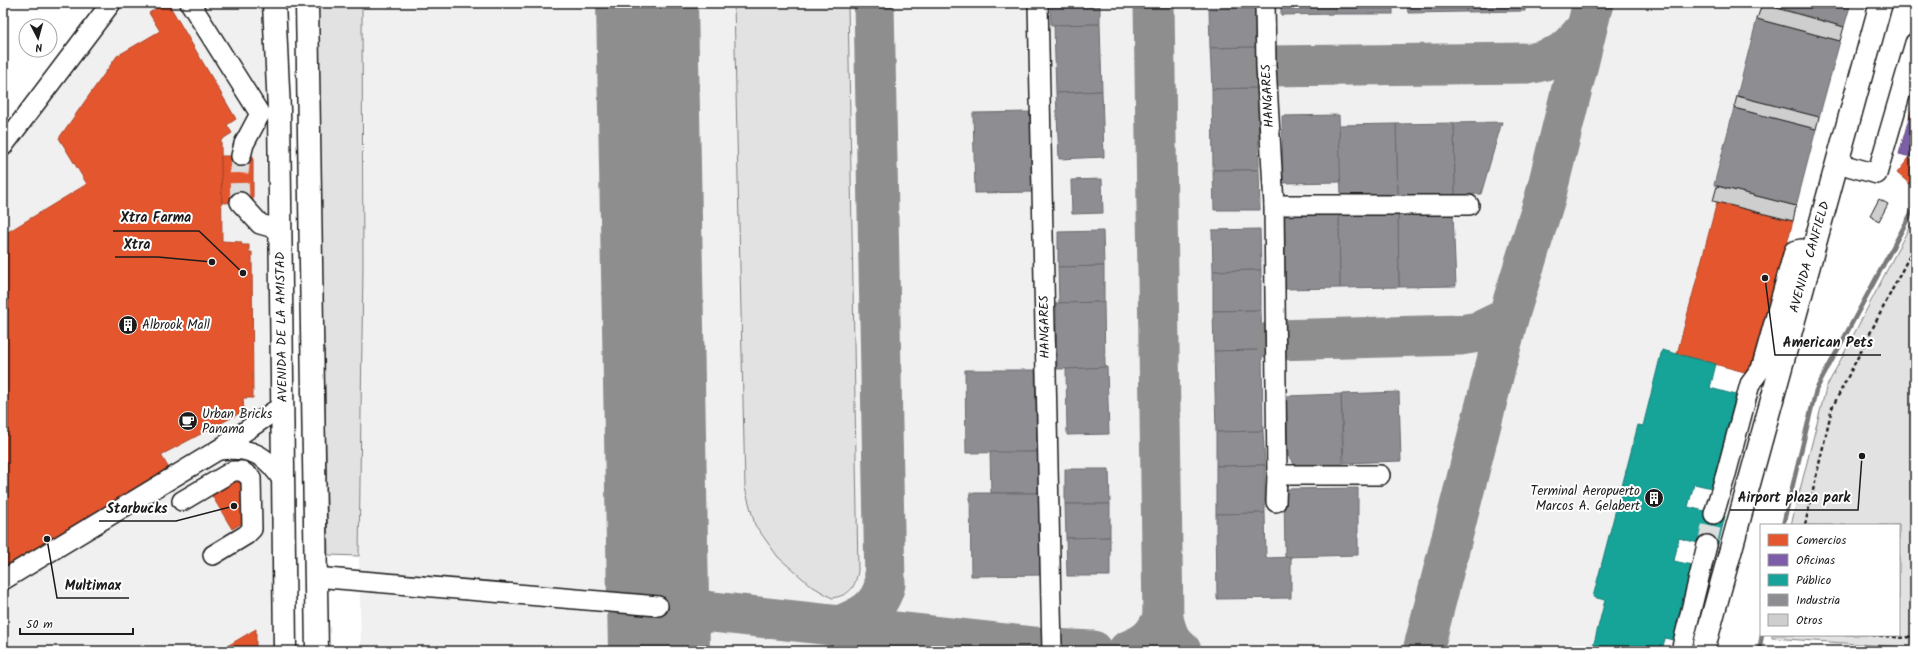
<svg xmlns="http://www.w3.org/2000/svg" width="1918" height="654" font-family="Kalam,sans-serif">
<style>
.built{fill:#f0f0f0}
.green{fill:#e2e2e2;stroke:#7f7f7f}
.shops{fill:#e4572e;stroke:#a84529}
.offices{fill:#7b5ea7;stroke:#5e4a7d}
.public{fill:#17a398;stroke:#187a73}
.industry{fill:#8d8d92;stroke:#6b6b6f}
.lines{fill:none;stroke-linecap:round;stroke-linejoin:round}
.stream{stroke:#7a7a7a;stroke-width:4.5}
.taxiway{stroke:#8e8e8e;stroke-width:41}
.runway{stroke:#8e8e8e;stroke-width:102}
.building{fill:#cecece;stroke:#1c1c1c}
.minor-tunnel{stroke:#ddd;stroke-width:19;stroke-dasharray:19 10;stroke-linecap:butt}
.minor-casing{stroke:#1c1c1c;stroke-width:22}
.major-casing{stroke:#1c1c1c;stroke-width:25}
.path{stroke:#1c1c1c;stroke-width:2.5;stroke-dasharray:4 3;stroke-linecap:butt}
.minor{stroke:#fff;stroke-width:19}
.major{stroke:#fff;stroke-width:22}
.labels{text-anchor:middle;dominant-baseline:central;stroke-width:4;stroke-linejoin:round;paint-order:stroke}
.street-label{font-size:13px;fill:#1c1c1c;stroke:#fff}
.poi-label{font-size:13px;fill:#1c1c1c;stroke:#fff;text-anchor:start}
.leader{fill:none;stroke:#1c1c1c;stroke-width:1.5}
.callout-dot{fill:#1c1c1c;stroke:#fff;stroke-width:1.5}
.callout-label{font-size:14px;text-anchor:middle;font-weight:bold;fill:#1c1c1c;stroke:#fff;stroke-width:4;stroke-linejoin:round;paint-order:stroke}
</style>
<rect width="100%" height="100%" fill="#fff"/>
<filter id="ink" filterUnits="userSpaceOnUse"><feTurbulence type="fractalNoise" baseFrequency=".025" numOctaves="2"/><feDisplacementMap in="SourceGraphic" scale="8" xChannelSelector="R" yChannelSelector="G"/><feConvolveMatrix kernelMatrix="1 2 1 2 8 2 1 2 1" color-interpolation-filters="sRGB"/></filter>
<g filter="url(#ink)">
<g class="built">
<path d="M 120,3 L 264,3 L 270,389 L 283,405 L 285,651 L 3,651 L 3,146 Z"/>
<path d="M 362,3 L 1851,3 L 1793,221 L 1716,364 L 1710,388 L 1736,395 L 1712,488 L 1694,484 L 1674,561 L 1692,565 L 1662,651 L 361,651 L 359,556 L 364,162 Z"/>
</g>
<g class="green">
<path d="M 317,3 L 362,3 L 363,267 L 359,556 L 328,555 Z"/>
<path d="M 734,3 L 848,3 L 858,571 C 855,588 850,595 832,598 L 810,585 L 778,557 L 755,525 L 745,488 Z"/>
<path d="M 1915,216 L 1915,648 L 1772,638 L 1772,635 L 1899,635 L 1899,525 L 1791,525 L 1826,388 Z"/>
</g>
<g class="shops">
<path d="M 165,3 L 168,3 L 236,119 L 227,125 L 232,133 L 221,140 L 222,241 L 241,242 L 242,245 L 249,245 L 249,252 L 252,252 L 253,398 L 243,398 L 244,411 L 161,455 L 171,472 L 3,567 L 3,235 L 87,184 L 59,138 L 117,56 L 160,31 L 149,13 Z"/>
<path d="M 1914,101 L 1915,101 L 1915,120 L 1909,118 Z"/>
<path d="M 221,156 L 253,156 L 253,202 L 222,203 Z"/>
<path d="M 1909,158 L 1915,162 L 1915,179 L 1910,184 L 1897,173 Z"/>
<path d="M 1717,202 L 1793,221 L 1752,374 L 1677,354 Z"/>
<path d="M 239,477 L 249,494 L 249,519 L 232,529 L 211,494 Z"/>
<path d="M 256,629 L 256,651 L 219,651 Z"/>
</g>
<path class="offices" d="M 1909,118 L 1915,120 L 1915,158 L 1899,154 Z"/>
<path class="public" d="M 1662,350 L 1716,364 L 1710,388 L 1736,395 L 1712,488 L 1694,484 L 1688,507 L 1725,516 L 1717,548 L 1679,538 L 1674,561 L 1692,565 L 1680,611 L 1684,612 L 1677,641 L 1665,638 L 1662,651 L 1592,651 L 1605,600 L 1593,597 L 1638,425 L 1643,426 Z"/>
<g class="industry">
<path d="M 1050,3 L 1100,3 L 1100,24 L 1051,25 Z"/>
<path d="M 1209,3 L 1255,3 L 1255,4 L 1209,5 Z"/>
<path d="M 1281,3 L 1335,3 L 1335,14 L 1281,15 Z"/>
<rect x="1335" y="3" width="58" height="11"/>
<path d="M 1407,3 L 1466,3 L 1466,12 L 1408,13 Z"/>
<path d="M 1466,3 L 1525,3 L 1525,11 L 1466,12 Z"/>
<path d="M 1763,3 L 1851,3 L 1844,27 Z"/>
<path d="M 1255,7 L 1256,47 L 1210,48 L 1209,9 Z"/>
<path d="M 1757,19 L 1840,41 L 1819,117 L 1737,96 Z"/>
<path d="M 1100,24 L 1102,91 L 1056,93 L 1054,25 Z"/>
<path d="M 1256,47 L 1258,88 L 1212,89 L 1210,48 Z"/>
<path d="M 1258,88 L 1259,170 L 1213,170 L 1212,89 Z"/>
<path d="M 1102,91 L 1104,157 L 1059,159 L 1056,93 Z"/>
<path d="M 1734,108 L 1816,129 L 1796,206 L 1714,185 Z"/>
<path d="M 1033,112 L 1035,192 L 975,193 L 973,113 Z"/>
<path d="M 1339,115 L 1341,182 L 1283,183 L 1282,116 Z"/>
<path d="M 1502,122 L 1481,194 L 1455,195 L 1454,123 Z"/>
<path d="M 1454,123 L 1455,195 L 1398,197 L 1396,124 Z"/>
<path d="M 1396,124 L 1398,197 L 1341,198 L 1339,125 Z"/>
<path d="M 1213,170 L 1259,170 L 1260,210 L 1214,210 Z"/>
<path d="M 1102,179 L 1103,213 L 1072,214 L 1071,180 Z"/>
<path d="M 1453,213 L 1456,286 L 1399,287 L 1398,214 Z"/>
<path d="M 1398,214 L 1399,287 L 1340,288 L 1339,215 Z"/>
<path d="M 1339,215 L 1340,288 L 1283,289 L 1283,216 Z"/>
<path d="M 1260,229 L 1261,270 L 1213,271 L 1212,230 Z"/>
<path d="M 1103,231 L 1104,266 L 1058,267 L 1058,232 Z"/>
<path d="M 1104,266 L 1104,302 L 1059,303 L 1058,267 Z"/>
<path d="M 1261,270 L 1261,310 L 1213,311 L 1213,271 Z"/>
<path d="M 1104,302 L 1105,368 L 1057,369 L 1056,303 Z"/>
<path d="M 1261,310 L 1262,350 L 1214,351 L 1213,311 Z"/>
<path d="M 1262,350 L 1263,431 L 1216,432 L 1214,351 Z"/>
<path d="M 1107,367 L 1109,434 L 1067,435 L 1066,369 Z"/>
<path d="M 965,370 L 1035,370 L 1037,452 L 966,453 Z"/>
<path d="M 1399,392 L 1401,461 L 1344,463 L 1341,394 Z"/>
<path d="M 1341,394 L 1343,467 L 1298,469 L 1288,456 L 1286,396 Z"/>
<path d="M 1263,431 L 1265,465 L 1216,466 L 1216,432 Z"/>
<path d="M 990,452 L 1041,452 L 1041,493 L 991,493 Z"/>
<path d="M 1265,465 L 1265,513 L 1216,514 L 1216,466 Z"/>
<path d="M 1065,469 L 1109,469 L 1110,504 L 1065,504 Z"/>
<path d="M 1358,488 L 1358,555 L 1285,557 L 1284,489 Z"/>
<path d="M 970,493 L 1041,493 L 1042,575 L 971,576 Z"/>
<path d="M 1065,504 L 1110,504 L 1110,537 L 1066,538 Z"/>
<path d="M 1265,513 L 1266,558 L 1291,557 L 1291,598 L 1217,599 L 1216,514 Z"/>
<path d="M 1110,537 L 1110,576 L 1067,576 L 1066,538 Z"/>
</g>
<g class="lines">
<g class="stream">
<path d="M 1783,525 L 1816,390 L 1915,206"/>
<path d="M 1759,651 L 1762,635"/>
</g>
<g class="taxiway">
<path d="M 1154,3 L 1163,619 C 1167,633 1169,642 1181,651"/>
<path d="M 1266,66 L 1533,63 C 1562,57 1567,51 1586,29"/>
<path d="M 1275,340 L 1460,335 L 1479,332 L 1508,318"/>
<path d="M 658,606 L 1052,649 L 1093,651"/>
<path d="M 839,626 C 862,617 879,609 885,584 L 874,3"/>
<path d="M 1128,651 C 1148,643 1153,638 1163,619"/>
<path d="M 1423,651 L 1508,318 L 1545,198 L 1593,3"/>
</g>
<path class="runway" d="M 647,3 L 659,651"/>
</g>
<g class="building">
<path d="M 1762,4 L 1844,27 L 1840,41 L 1757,19 Z"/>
<path d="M 1737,96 L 1819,117 L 1816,129 L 1734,108 Z"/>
<path d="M 1717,186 L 1796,206 L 1793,221 L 1713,201 Z"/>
<path d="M 1879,199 L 1888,204 L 1879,221 L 1870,216 Z"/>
</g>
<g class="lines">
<g class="minor-tunnel">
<path d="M 240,202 L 239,173 L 241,156"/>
<path d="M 1707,545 L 1714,514"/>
</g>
<defs>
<g id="minor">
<path d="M 190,3 L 260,114 L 244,144 L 241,156"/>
<path d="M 1038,3 L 1052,651"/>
<path d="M 1265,3 L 1266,66 L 1274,205 L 1277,475 L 1276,502"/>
<path d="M 3,146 L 111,3"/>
<path d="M 1837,163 L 1877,174 L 1915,43"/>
<path d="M 240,202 L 260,224 L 281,230"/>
<path d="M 1274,205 L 1469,205"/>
<path d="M 218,450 C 250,446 268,455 284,483"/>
<path d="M 1277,475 L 1380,475"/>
<path d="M 182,501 L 233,471 L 242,471 L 251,478 L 252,529 L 246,535 L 213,555"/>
<path d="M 1714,514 L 1726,474 L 1750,384 L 1761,369 L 1794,251 L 1801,249 L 1813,250"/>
<path d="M 315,577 L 658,606"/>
<path d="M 3,580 L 218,450 L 283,405"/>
<path d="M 1681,651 L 1707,545"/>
</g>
<g id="major">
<path d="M 274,3 L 279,110 L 285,651"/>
<path d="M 307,3 L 317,651"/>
<path d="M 1703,651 L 1881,3"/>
</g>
</defs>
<use href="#minor" class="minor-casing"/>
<use href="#major" class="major-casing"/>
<g class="path">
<path d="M 1805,525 L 1832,408 L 1915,245"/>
<path d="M 1872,635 L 1906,638 L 1915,634"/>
</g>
<use href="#minor" class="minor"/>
<use href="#major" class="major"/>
</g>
</g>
<defs>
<symbol id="building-disc" viewBox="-11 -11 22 22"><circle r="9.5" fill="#1c1c1c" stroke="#fff"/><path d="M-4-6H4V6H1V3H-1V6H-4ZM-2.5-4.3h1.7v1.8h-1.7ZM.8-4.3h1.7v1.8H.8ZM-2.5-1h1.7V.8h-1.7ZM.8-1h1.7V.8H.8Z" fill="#fff"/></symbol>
<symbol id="cafe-disc" viewBox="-11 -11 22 22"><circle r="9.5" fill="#1c1c1c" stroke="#fff"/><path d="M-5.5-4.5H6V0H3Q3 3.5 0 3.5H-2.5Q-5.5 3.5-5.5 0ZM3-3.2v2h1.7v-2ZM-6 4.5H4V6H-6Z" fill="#fff"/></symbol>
</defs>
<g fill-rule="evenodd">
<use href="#building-disc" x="117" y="314" width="22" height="22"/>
<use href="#cafe-disc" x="177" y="410" width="22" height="22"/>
<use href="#building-disc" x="1643" y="487" width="22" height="22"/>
</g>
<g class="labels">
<g class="street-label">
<text transform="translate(1268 96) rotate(-93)">HANGARES</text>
<text transform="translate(1810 257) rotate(-74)">AVENIDA CANFIELD</text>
<text transform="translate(282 327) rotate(-91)">AVENIDA DE LA AMISTAD</text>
<text transform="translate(1045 327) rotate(-91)">HANGARES</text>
</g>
<g class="poi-label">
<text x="142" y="325">Albrook Mall</text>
<text x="202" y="414">Urban Bricks<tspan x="202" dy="15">Panama</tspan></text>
<text x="1640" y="491" text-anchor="end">Terminal Aeropuerto<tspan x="1640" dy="15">Marcos A. Gelabert</tspan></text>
</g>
</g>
<path class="leader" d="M243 273L199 231H113M212 262L158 257H115M1765 278L1775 355H1881M1862 456L1858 510H1730M234 506L176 521H99M47 539L57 598H129"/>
<g class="callout-dot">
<circle cx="243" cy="273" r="4"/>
<circle cx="212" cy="262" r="4"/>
<circle cx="1765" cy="278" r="4"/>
<circle cx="1862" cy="456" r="4"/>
<circle cx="234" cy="506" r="4"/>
<circle cx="47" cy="539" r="4"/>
</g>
<g class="callout-label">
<text x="156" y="222">Xtra Farma</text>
<text x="137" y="249">Xtra</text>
<text x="1828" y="347">American Pets</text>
<text x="1794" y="502">Airport plaza park</text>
<text x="137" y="513">Starbucks</text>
<text x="93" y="590">Multimax</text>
</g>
<rect width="1918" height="654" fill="none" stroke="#fff" stroke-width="16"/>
<rect x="8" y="8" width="1902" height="638" fill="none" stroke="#1c1c1c" stroke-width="1.5" filter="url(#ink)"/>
<rect x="1760" y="524" width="140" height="112" fill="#ffffff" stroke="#a4a4a4"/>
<rect x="1768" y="534" width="20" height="12" fill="#e4572e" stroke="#a4a4a4"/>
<text x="1796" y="544" font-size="12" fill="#1c1c1c">Comercios</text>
<rect x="1768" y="554" width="20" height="12" fill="#7b5ea7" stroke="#a4a4a4"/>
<text x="1796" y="564" font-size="12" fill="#1c1c1c">Oficinas</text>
<rect x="1768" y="574" width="20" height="12" fill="#17a398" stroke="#a4a4a4"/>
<text x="1796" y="584" font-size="12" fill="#1c1c1c">Público</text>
<rect x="1768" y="594" width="20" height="12" fill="#8d8d92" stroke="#a4a4a4"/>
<text x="1796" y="604" font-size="12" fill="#1c1c1c">Industria</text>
<rect x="1768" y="614" width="20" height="12" fill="#cecece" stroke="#a4a4a4"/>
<text x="1796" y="624" font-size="12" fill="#1c1c1c">Otros</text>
<g transform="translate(38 38) rotate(174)"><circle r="19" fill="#ffffff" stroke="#a4a4a4"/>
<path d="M0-3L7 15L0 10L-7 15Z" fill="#1c1c1c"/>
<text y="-6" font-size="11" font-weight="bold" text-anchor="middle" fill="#1c1c1c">N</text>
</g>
<path d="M20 628v6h113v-6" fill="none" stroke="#1c1c1c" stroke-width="2"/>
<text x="26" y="628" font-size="12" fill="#1c1c1c" stroke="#ffffff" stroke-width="3" paint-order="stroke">50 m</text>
</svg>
